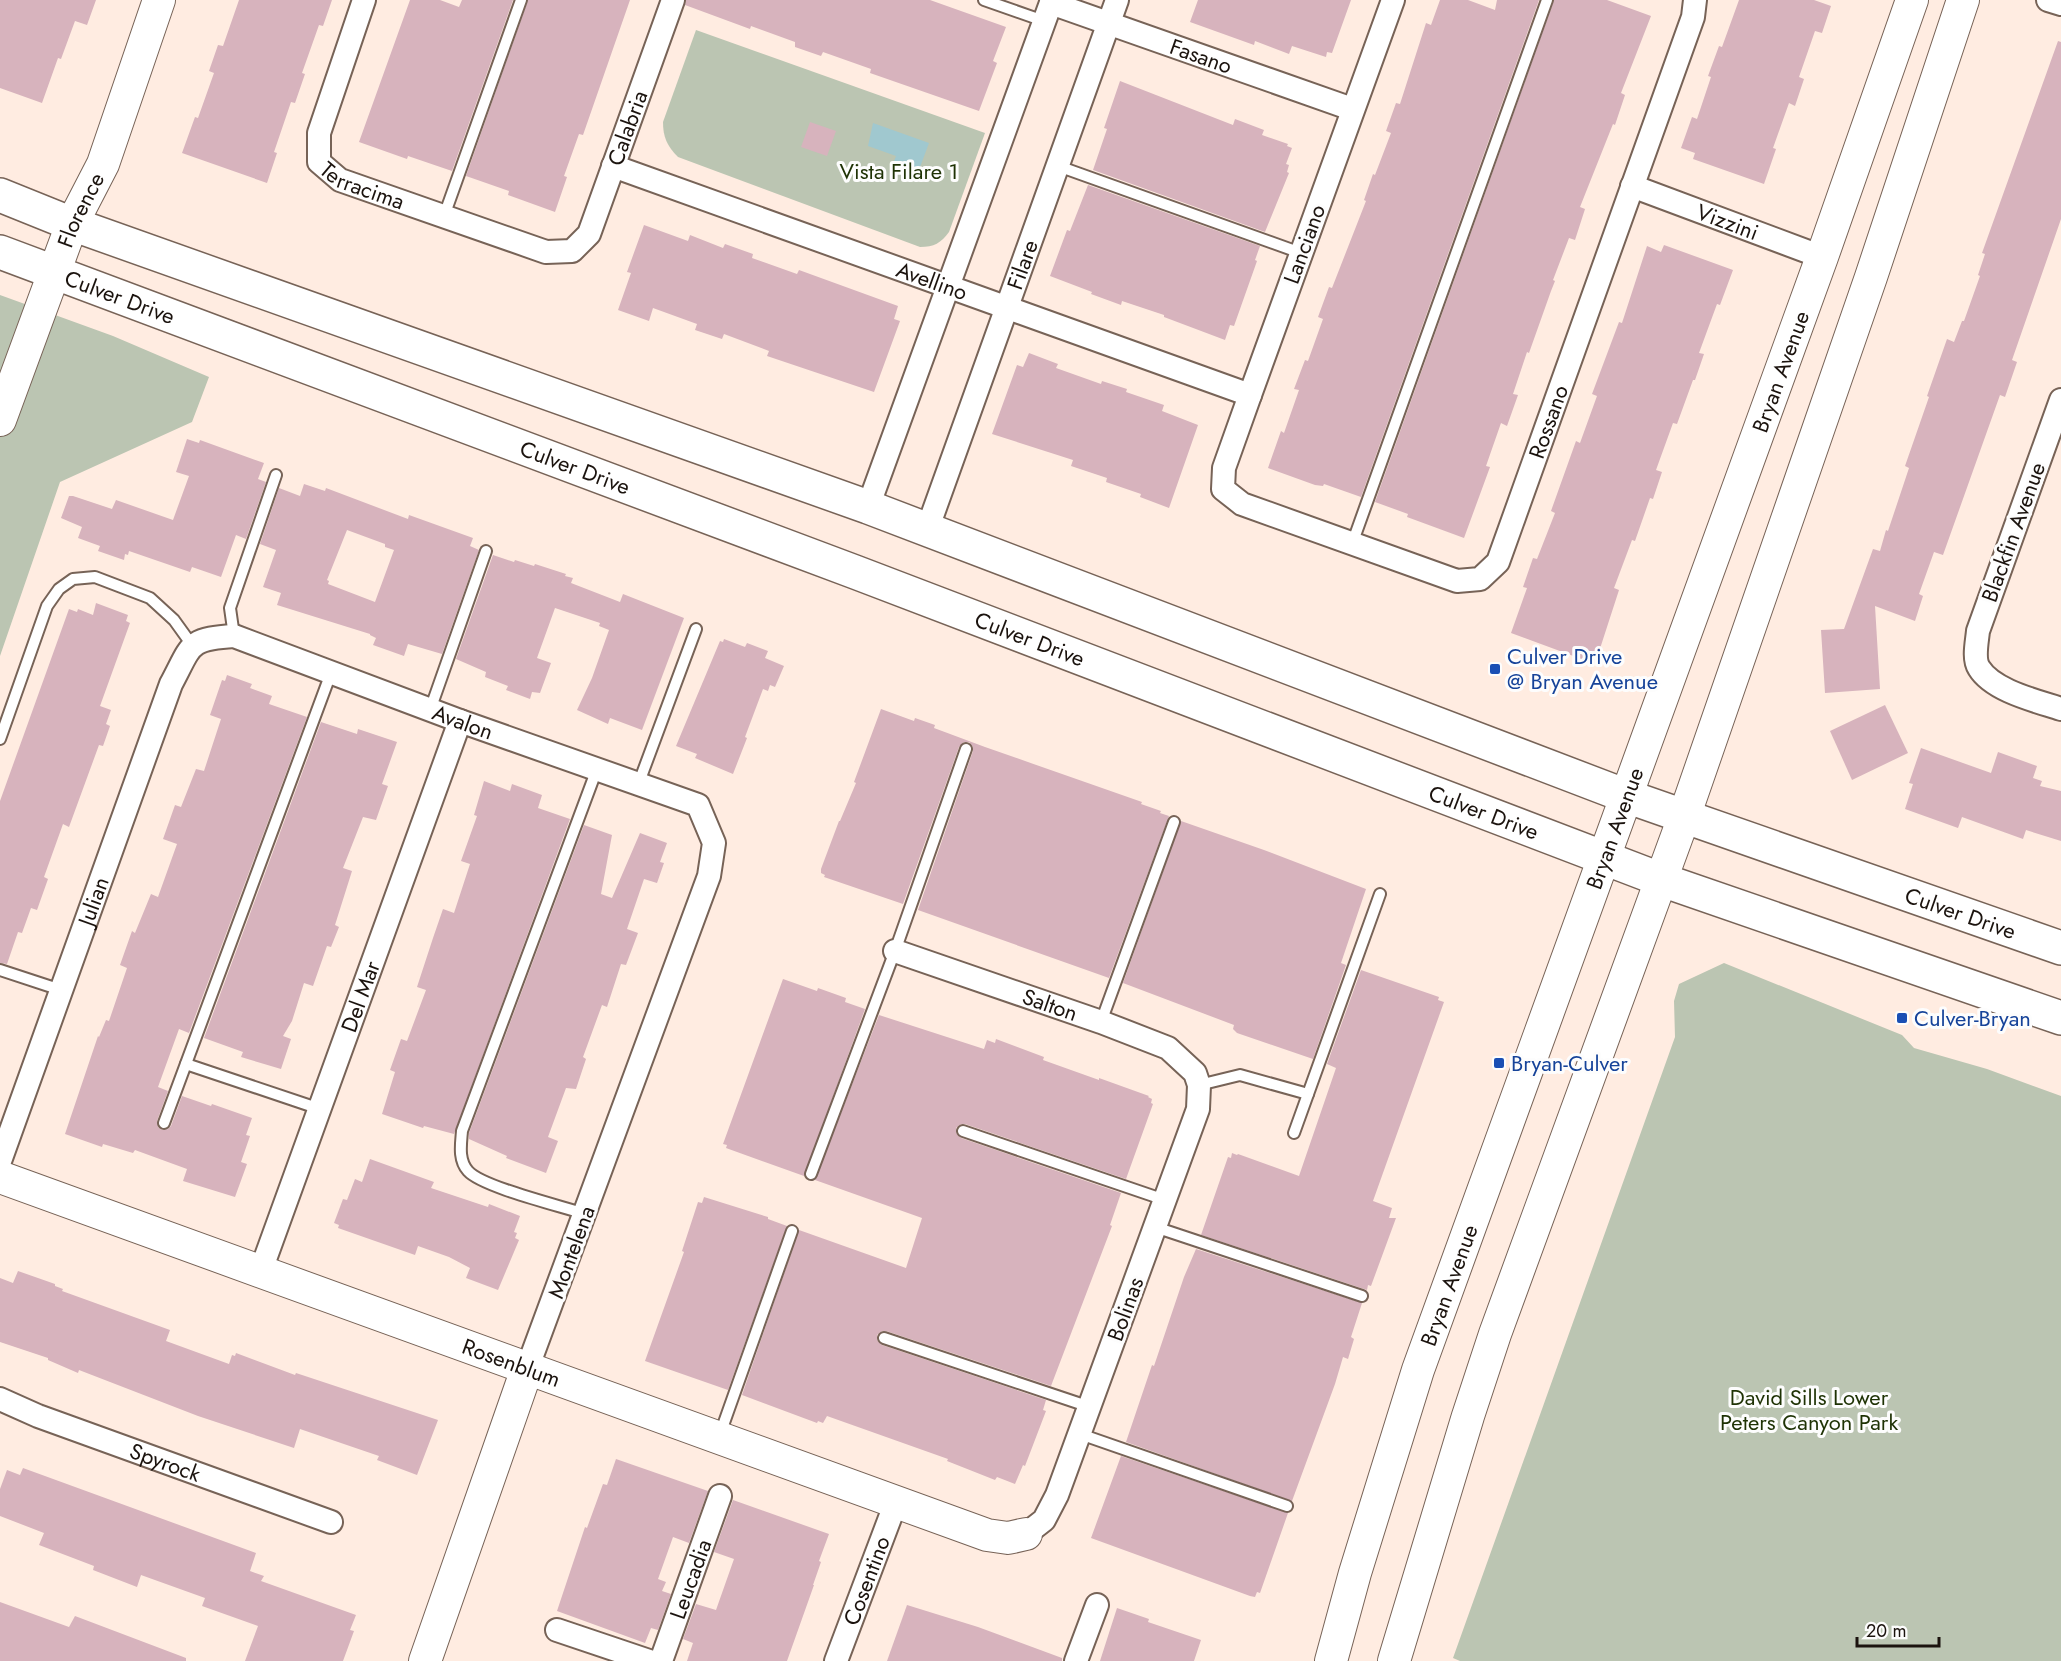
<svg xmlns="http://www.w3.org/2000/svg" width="2061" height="1661" font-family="Jost,sans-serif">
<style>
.green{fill:#bbc5b2}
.water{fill:#a0c8cf}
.building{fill:#d7b3bd;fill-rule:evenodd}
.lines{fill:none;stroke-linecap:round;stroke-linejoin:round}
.lane-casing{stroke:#776357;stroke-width:14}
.street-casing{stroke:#776357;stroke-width:26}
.secondary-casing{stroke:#776357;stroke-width:34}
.primary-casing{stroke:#776357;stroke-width:36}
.lane{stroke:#fff;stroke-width:10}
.street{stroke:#fff;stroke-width:22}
.secondary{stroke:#fff;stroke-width:32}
.primary{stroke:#fff;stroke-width:33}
.transit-dot{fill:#1a4fb4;stroke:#fdfdfd;stroke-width:2}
.labels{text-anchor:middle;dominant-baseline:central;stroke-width:6;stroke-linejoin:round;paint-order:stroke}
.street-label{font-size:22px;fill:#1b130e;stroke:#fdfdfd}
.park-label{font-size:22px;fill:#1e3204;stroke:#fdfdfd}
.transit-label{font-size:22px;fill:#164399;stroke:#fdfdfd;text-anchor:start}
</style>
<rect width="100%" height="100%" fill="#ffece1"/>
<g class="green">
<path d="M 696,30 L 985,133 L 949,232 C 941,243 934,247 920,247 L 678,157 C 667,146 663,137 663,122 Z"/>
<path d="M 0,295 L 113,336 L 209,377 L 192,422 L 60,482 L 0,656 Z"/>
<path d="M 1724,963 L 1902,1035 L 1914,1048 L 1987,1069 L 2061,1096 L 2061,1661 L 1460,1661 L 1453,1658 L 1675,1037 L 1674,1001 L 1679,984 Z"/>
</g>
<path class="water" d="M 873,123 L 929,143 L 916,178 L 891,169 L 896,156 L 868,146 Z"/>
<g class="building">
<path d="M 0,0 L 96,0 L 87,25 L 75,21 L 61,59 L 58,58 L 42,103 L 0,88 Z"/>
<path d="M 239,0 L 332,0 L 323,26 L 319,25 L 302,73 L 305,74 L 295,103 L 291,102 L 274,152 L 277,153 L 267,183 L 182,153 L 195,117 L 198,118 L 214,73 L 209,71 L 218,45 L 223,46 Z"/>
<path d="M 410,0 L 440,0 L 459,7 L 462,0 L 513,0 L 452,171 L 408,156 L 407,159 L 359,142 Z"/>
<path d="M 528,0 L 630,0 L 583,135 L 579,134 L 564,176 L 567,177 L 555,212 L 508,195 L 509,191 L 466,176 Z"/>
<path d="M 686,0 L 930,0 L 1006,27 L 993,61 L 997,63 L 979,111 L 870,73 L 871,69 L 823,52 L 821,56 L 795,47 L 795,42 L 751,26 L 750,29 L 685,5 Z"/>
<path d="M 1198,0 L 1351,0 L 1332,53 L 1327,52 L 1326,57 L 1292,46 L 1289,54 L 1255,41 L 1254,45 L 1190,22 Z"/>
<path d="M 1440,0 L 1468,0 L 1495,10 L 1497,0 L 1539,0 L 1361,497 L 1324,484 L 1323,486 L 1315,485 L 1268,468 L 1281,431 L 1284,433 L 1299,390 L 1294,389 L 1305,360 L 1308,361 L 1323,319 L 1318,317 L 1329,287 L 1332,288 L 1366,201 L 1364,200 L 1373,174 L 1375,175 L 1391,133 L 1386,131 L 1396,103 L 1400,104 L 1426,23 L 1431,25 Z"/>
<path d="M 1554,0 L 1607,0 L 1651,16 L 1621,93 L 1625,95 L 1615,125 L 1613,124 L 1580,207 L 1585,209 L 1575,240 L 1569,238 L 1553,280 L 1555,281 L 1551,291 L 1529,353 L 1527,352 L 1513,394 L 1518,395 L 1507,426 L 1501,423 L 1486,466 L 1490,467 L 1464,538 L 1407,517 L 1408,514 L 1375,502 Z"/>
<path d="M 1739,0 L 1814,0 L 1831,6 L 1822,33 L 1815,31 L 1799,77 L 1804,79 L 1795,106 L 1789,103 L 1773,148 L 1776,149 L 1764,184 L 1693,159 L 1695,153 L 1681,148 L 1692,117 L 1697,119 L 1711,77 L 1708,76 L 1719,46 L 1722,47 Z"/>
<path d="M 2058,41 L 2061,42 L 2061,219 L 2012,360 L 2017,362 L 2005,397 L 2000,395 L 1943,555 L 1934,552 L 1919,594 L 1923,596 L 1915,621 L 1875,606 L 1880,689 L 1825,693 L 1821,630 L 1844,629 L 1873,549 L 1880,551 L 1886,530 L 1888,531 L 1909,468 L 1905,466 L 1929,397 L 1927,396 L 1947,339 L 1954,342 L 1962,321 L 1964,321 L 1980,276 L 1978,275 L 1985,254 L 1982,253 Z"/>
<path d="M 1120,81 L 1233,125 L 1235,119 L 1264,130 L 1262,135 L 1288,144 L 1287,146 L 1292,148 L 1286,164 L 1289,165 L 1287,172 L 1289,173 L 1265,232 L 1093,170 L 1107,129 L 1104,128 Z"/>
<path d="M 810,122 L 836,131 L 827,156 L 801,147 Z"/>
<path d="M 1088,185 L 1260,246 L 1255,260 L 1257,261 L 1234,326 L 1230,325 L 1225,340 L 1164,317 L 1164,315 L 1122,301 L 1121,305 L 1091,294 L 1092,292 L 1050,276 L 1067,230 L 1070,231 Z"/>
<path d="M 644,225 L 688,241 L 690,235 L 723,248 L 725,244 L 753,254 L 752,258 L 797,274 L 799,270 L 898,306 L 894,319 L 900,321 L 874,392 L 767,356 L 769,351 L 724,334 L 722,339 L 695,330 L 697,324 L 653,308 L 649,321 L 618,310 L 631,273 L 627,272 Z"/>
<path d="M 1664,245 L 1733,270 L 1720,305 L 1717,304 L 1699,353 L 1704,354 L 1695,380 L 1693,380 L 1677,424 L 1673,423 L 1656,470 L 1662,472 L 1653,499 L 1650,498 L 1635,541 L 1632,540 L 1614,588 L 1619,590 L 1595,664 L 1511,633 L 1527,588 L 1523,587 L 1533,558 L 1537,559 L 1555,513 L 1551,511 L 1576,441 L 1580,443 L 1597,396 L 1592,394 L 1619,322 L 1622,323 L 1647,246 L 1661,252 Z"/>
<path d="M 1029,353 L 1058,364 L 1056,368 L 1101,384 L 1102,381 L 1127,389 L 1126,392 L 1164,405 L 1162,411 L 1198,425 L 1169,508 L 1140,497 L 1141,494 L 1106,482 L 1107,478 L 1071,466 L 1073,460 L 992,434 L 1017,365 L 1023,367 Z"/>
<path d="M 187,439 L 199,443 L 200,440 L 264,463 L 258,479 L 266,482 L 246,539 L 236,535 L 221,577 L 192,567 L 190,572 L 129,551 L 128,555 L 125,554 L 124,560 L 98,551 L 100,546 L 78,538 L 82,527 L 61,518 L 69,496 L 73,496 L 112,509 L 116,500 L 173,520 L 189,476 L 176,472 Z"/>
<path d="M 304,484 L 325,491 L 326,488 L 408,519 L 409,515 L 473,538 L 470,546 L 479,550 L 442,654 L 408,644 L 404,656 L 373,645 L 376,638 L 370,635 L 370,634 L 277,605 L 281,593 L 263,587 L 276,550 L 260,544 L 279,488 L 300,496 ZM 347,530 L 385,544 L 385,547 L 394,550 L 375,602 L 328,584 L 329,581 L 327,580 Z"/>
<path d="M 493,555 L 514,562 L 515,560 L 534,566 L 535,564 L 566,574 L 565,576 L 573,578 L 571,583 L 620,602 L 623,594 L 684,618 L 642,730 L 610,718 L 608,724 L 577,710 L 592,678 L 609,630 L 599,626 L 600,623 L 555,608 L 537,658 L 551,663 L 540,693 L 532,692 L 530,699 L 506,690 L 508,686 L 485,677 L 486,672 L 456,659 Z"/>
<path d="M 96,603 L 128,615 L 126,621 L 130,623 L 100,706 L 111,710 L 106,724 L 110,726 L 103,746 L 99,745 L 69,827 L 63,824 L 44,877 L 48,879 L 37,910 L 31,908 L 22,933 L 18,932 L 7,964 L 0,963 L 0,801 L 69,609 L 77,612 L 78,609 L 93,615 Z"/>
<path d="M 724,639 L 745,647 L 747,643 L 768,651 L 765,658 L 784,666 L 775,687 L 770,685 L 768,691 L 763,689 L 745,737 L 747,738 L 733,774 L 695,758 L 697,754 L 676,746 L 720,641 L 723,642 Z"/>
<path d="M 227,675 L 252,684 L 250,688 L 272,696 L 269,704 L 307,717 L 189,1033 L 179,1029 L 158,1087 L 168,1091 L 157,1121 L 158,1127 L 162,1130 L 168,1129 L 171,1126 L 182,1096 L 211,1106 L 212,1104 L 252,1118 L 246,1135 L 250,1136 L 241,1162 L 247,1164 L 235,1197 L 183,1181 L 187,1169 L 135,1150 L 133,1153 L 103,1144 L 102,1147 L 65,1134 L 98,1036 L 99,1037 L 106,1020 L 109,1021 L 127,968 L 120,965 L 132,931 L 135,933 L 151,894 L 158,897 L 177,844 L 163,839 L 175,805 L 181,807 L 196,769 L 204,771 L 221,719 L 210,715 L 222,680 L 225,681 Z"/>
<path d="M 1885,705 L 1908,753 L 1852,780 L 1830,731 Z"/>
<path d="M 881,709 L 914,721 L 915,718 L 935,725 L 934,728 L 985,747 L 1142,802 L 1141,804 L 1161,811 L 1160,813 L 1169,816 L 1109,978 L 918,910 L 973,751 L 973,747 L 969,742 L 964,742 L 959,747 L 903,904 L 824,877 L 825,875 L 821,873 L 821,869 L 839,821 L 840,821 L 856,783 L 854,782 Z"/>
<path d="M 321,722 L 357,734 L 358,729 L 397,742 L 382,784 L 388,786 L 376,820 L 363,817 L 343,868 L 352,871 L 335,925 L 339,927 L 331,947 L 327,946 L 313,986 L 304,983 L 292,1021 L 283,1036 L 291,1039 L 281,1069 L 241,1057 L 243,1052 L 204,1038 Z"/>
<path d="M 1921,748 L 1991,773 L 1998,752 L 2037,766 L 2033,778 L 2042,781 L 2040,786 L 2061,791 L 2061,841 L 2026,830 L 2023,839 L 1962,817 L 1958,828 L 1905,809 L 1913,784 L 1909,783 Z"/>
<path d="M 484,781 L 510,791 L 512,784 L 542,795 L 538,808 L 570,819 L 454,1134 L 424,1126 L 423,1128 L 382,1114 L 395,1072 L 390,1070 L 401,1039 L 407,1041 L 426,990 L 417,987 L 433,938 L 443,909 L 454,913 L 470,864 L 461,861 L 477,816 L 474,815 Z"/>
<path d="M 1181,821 L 1264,850 L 1366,889 L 1341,963 L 1346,965 L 1313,1059 L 1237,1033 L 1233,1029 L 1234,1025 L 1123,983 Z"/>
<path d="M 584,825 L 612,835 L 601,894 L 612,898 L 640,833 L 667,843 L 660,862 L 664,863 L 657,883 L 644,879 L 627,929 L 638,933 L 626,965 L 621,964 L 607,1007 L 602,1005 L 583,1057 L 586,1059 L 576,1089 L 566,1088 L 548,1137 L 558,1141 L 546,1173 L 506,1158 L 507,1156 L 469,1139 L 469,1133 Z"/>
<path d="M 1361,970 L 1439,997 L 1438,1000 L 1444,1002 L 1373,1201 L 1392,1208 L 1389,1218 L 1396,1218 L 1371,1286 L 1368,1285 L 1367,1290 L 1201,1235 L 1228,1157 L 1231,1158 L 1232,1153 L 1237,1155 L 1238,1154 L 1299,1176 L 1336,1068 L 1327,1064 Z"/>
<path d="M 783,979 L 817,991 L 818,988 L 846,998 L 845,1002 L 865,1009 L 804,1176 L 726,1148 L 727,1145 L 723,1144 Z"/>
<path d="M 879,1015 L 984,1049 L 987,1040 L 995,1043 L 996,1039 L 1044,1057 L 1043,1060 L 1099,1080 L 1099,1078 L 1149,1096 L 1148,1097 L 1152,1099 L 1151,1103 L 1153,1104 L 1126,1179 L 965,1124 L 961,1124 L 956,1128 L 956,1133 L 961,1138 L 1121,1193 L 1110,1225 L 1112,1226 L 1051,1386 L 886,1331 L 882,1331 L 877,1335 L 877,1340 L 882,1345 L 1046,1400 L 1043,1410 L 1046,1411 L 1025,1466 L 1023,1465 L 1015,1484 L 997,1477 L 995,1480 L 947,1461 L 948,1459 L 827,1416 L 823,1423 L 818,1421 L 817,1423 L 742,1395 L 799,1230 L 906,1268 L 922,1218 L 815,1180 Z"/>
<path d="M 370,1159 L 434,1182 L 431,1188 L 488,1207 L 489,1204 L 520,1216 L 514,1232 L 517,1233 L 515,1238 L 519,1240 L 498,1290 L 466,1278 L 470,1268 L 449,1257 L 418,1246 L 415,1255 L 338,1228 L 339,1225 L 334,1223 L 343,1199 L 347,1200 L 355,1179 L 362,1182 Z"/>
<path d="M 704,1197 L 768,1217 L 768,1219 L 787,1226 L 728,1390 L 645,1361 L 684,1252 L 682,1251 L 698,1202 L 702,1203 Z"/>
<path d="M 1196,1249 L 1362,1303 L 1351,1337 L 1354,1339 L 1348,1359 L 1343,1357 L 1335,1384 L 1292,1501 L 1126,1442 L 1152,1365 L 1154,1366 L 1184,1277 Z"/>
<path d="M 18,1271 L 55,1284 L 55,1286 L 63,1289 L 62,1291 L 170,1330 L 166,1341 L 229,1364 L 232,1355 L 235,1356 L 236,1353 L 295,1375 L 296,1373 L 438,1420 L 417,1475 L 377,1460 L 379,1456 L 300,1429 L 294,1448 L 198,1416 L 79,1370 L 78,1373 L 48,1360 L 48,1358 L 0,1342 L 0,1278 L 13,1283 Z"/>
<path d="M 1121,1456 L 1288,1513 L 1260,1593 L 1257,1592 L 1255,1597 L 1250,1596 L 1091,1538 Z"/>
<path d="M 616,1459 L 708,1491 L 689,1543 L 673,1537 L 658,1579 L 666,1582 L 662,1591 L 671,1594 L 658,1630 L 651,1628 L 645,1643 L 557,1611 L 585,1527 L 587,1528 L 603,1484 L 607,1485 Z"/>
<path d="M 23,1468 L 256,1553 L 250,1571 L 264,1576 L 261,1581 L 356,1615 L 350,1630 L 354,1631 L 343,1661 L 245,1661 L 258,1626 L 202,1606 L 205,1598 L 141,1575 L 137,1587 L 93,1570 L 94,1566 L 39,1545 L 44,1533 L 0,1516 L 0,1489 L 7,1470 L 20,1475 Z"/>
<path d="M 733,1500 L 829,1534 L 819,1561 L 821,1562 L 813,1585 L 814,1585 L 787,1661 L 687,1661 L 693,1643 L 683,1639 L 696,1604 L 716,1610 L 734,1559 L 714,1552 Z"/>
<path d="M 0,1602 L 69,1627 L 75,1616 L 186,1658 L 186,1661 L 0,1661 Z"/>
<path d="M 907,1605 L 978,1627 L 1062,1658 L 1062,1661 L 887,1661 Z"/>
<path d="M 1117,1608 L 1149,1619 L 1148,1622 L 1201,1640 L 1194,1661 L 1100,1661 Z"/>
</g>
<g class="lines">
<defs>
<g id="lane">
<path d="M 984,0 L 1044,21"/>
<path d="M 1058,166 L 1301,253"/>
<path d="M 444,216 L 521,0"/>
<path d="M 1352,544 L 1547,0"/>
<path d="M 234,636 L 230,608 L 276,475"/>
<path d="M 430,710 L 486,551"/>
<path d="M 0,739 L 47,606 L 59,589 L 73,579 L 95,577 L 150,598 L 174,620 L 192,645"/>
<path d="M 638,785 L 696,629"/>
<path d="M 0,970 L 61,990"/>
<path d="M 1101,1022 L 1174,822"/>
<path d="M 186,1064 L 320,1109"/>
<path d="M 1199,1085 L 1240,1075 L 1308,1094"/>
<path d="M 164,1123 L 331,673"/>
<path d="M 963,1131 L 1165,1200"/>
<path d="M 1294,1133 L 1380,894"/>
<path d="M 811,1174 L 895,951 L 966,749"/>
<path d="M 585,1214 C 561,1206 482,1187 468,1171 C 458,1160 461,1144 462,1131 L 597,769"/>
<path d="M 1155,1227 L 1362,1296"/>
<path d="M 884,1338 L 1090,1407"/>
<path d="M 720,1434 L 792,1231"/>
<path d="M 1080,1434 L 1287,1506"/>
</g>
<g id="street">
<path id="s1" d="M 364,0 L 319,133 L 319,162 L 340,180 L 546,252 L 572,251 L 589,234 L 673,0"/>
<path id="s2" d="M 1393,0 L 1250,395 L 1224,468 L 1223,489 L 1242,504 L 1457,581 L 1480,579 L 1498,562 L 1693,17 L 1695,0"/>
<path d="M 2048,0 L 2061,4"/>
<path id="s3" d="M 1051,3 L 1352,109"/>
<path id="s4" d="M 613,166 L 1250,395"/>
<path id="s5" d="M 1632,186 L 1822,257"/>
<path d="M 2061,400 L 1978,631 C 1977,642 1973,659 1979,668 C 1993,691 2037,701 2061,709"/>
<path d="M 868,507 L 1052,0"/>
<path id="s6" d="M 927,530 L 1117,0"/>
<path id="s7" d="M 895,951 L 1101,1022 L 1168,1048 L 1195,1073 L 1199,1085 L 1198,1109 L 1057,1495 L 1044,1520 L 1026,1534"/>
<path id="s8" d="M 0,1161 L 171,684 C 192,645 187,639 234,636 L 460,721 L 698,805 L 714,843 L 709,876 L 527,1369"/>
<path id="s9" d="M 260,1273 L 460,721"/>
<path id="s10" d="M 0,1399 L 38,1416 L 331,1522"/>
<path d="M 557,1630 L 649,1661"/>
<path id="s11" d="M 661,1661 L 720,1496"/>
<path id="s12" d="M 836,1661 L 896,1502"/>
<path d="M 1076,1661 L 1097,1605"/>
</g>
<g id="secondary">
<path id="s13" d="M 0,420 L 72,224 L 103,164 L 159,0"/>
<path id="s14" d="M 0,1177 L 987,1535 L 1008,1538 L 1026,1534"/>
<path d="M 425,1661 L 527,1369"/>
<path id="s15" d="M 1331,1661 L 1355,1573 L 1418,1370 L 1822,257 L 1912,0"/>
<path d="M 1394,1661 L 1468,1416 L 1495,1334 L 1684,817 L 1871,277 L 1963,0"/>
</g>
<g id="primary">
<path id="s16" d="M 0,195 L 72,224 L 868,507 L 1626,796 L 2061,948"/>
<path id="s17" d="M 0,252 L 855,572 L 1662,880 L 2061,1018"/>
</g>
</defs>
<use href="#lane" class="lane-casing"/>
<use href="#street" class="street-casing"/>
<use href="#secondary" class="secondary-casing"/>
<use href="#primary" class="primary-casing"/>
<use href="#lane" class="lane"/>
<use href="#street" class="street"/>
<use href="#secondary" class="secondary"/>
<use href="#primary" class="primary"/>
</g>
<g class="transit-dot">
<rect x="1489" y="663" width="12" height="12" rx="3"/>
<rect x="1896" y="1012" width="12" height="12" rx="3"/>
<rect x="1493" y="1057" width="12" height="12" rx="3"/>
</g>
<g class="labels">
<g class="street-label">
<text stroke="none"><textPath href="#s3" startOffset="159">Fasano</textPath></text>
<text stroke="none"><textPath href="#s1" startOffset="578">Calabria</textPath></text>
<text stroke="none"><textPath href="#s1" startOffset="220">Terracima</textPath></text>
<text stroke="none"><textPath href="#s13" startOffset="225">Florence</textPath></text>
<text stroke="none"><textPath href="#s5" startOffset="102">Vizzini</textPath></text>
<text transform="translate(1304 244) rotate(-70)">Lanciano</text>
<text stroke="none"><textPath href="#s6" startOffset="282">Filare</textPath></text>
<text stroke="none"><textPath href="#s4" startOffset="339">Avellino</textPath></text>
<text stroke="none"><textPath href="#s17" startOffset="128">Culver Drive</textPath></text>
<text stroke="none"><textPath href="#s15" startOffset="1366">Bryan Avenue</textPath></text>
<text stroke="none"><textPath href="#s2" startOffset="968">Rossano</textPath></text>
<text stroke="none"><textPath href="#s17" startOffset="614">Culver Drive</textPath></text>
<text transform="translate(2013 532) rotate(-70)">Blackfin Avenue</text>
<text stroke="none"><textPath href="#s17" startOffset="1100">Culver Drive</textPath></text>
<text stroke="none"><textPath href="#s8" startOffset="838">Avalon</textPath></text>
<text stroke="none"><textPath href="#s17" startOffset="1586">Culver Drive</textPath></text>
<text stroke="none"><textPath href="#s15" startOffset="880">Bryan Avenue</textPath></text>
<text stroke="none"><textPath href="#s8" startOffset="276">Julian</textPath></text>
<text stroke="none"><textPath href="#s16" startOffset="2088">Culver Drive</textPath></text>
<text stroke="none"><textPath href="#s9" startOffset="294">Del Mar</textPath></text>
<text stroke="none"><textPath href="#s7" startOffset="164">Salton</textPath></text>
<text transform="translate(571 1252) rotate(-70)">Montelena</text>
<text stroke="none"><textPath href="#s15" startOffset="394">Bryan Avenue</textPath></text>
<text transform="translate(1125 1309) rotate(-70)">Bolinas</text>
<text stroke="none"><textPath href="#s14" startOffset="544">Rosenblum</textPath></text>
<text stroke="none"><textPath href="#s10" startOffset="177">Spyrock</textPath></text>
<text stroke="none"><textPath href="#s11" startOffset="87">Leucadia</textPath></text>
<text stroke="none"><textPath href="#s12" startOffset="86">Cosentino</textPath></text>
</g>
<g class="park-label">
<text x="899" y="171">Vista Filare 1</text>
<text x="1809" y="1397">David Sills Lower<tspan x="1809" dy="25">Peters Canyon Park</tspan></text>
</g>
<g class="transit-label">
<text x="1507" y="656">Culver Drive<tspan x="1507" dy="25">@ Bryan Avenue</tspan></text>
<text x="1914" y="1018">Culver-Bryan</text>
<text x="1511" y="1063">Bryan-Culver</text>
</g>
</g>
<path d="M1857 1637v9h82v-9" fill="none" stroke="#1b130e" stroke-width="3"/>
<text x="1866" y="1637" font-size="18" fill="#1b130e" stroke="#fdfdfd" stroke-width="4.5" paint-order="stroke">20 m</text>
</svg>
